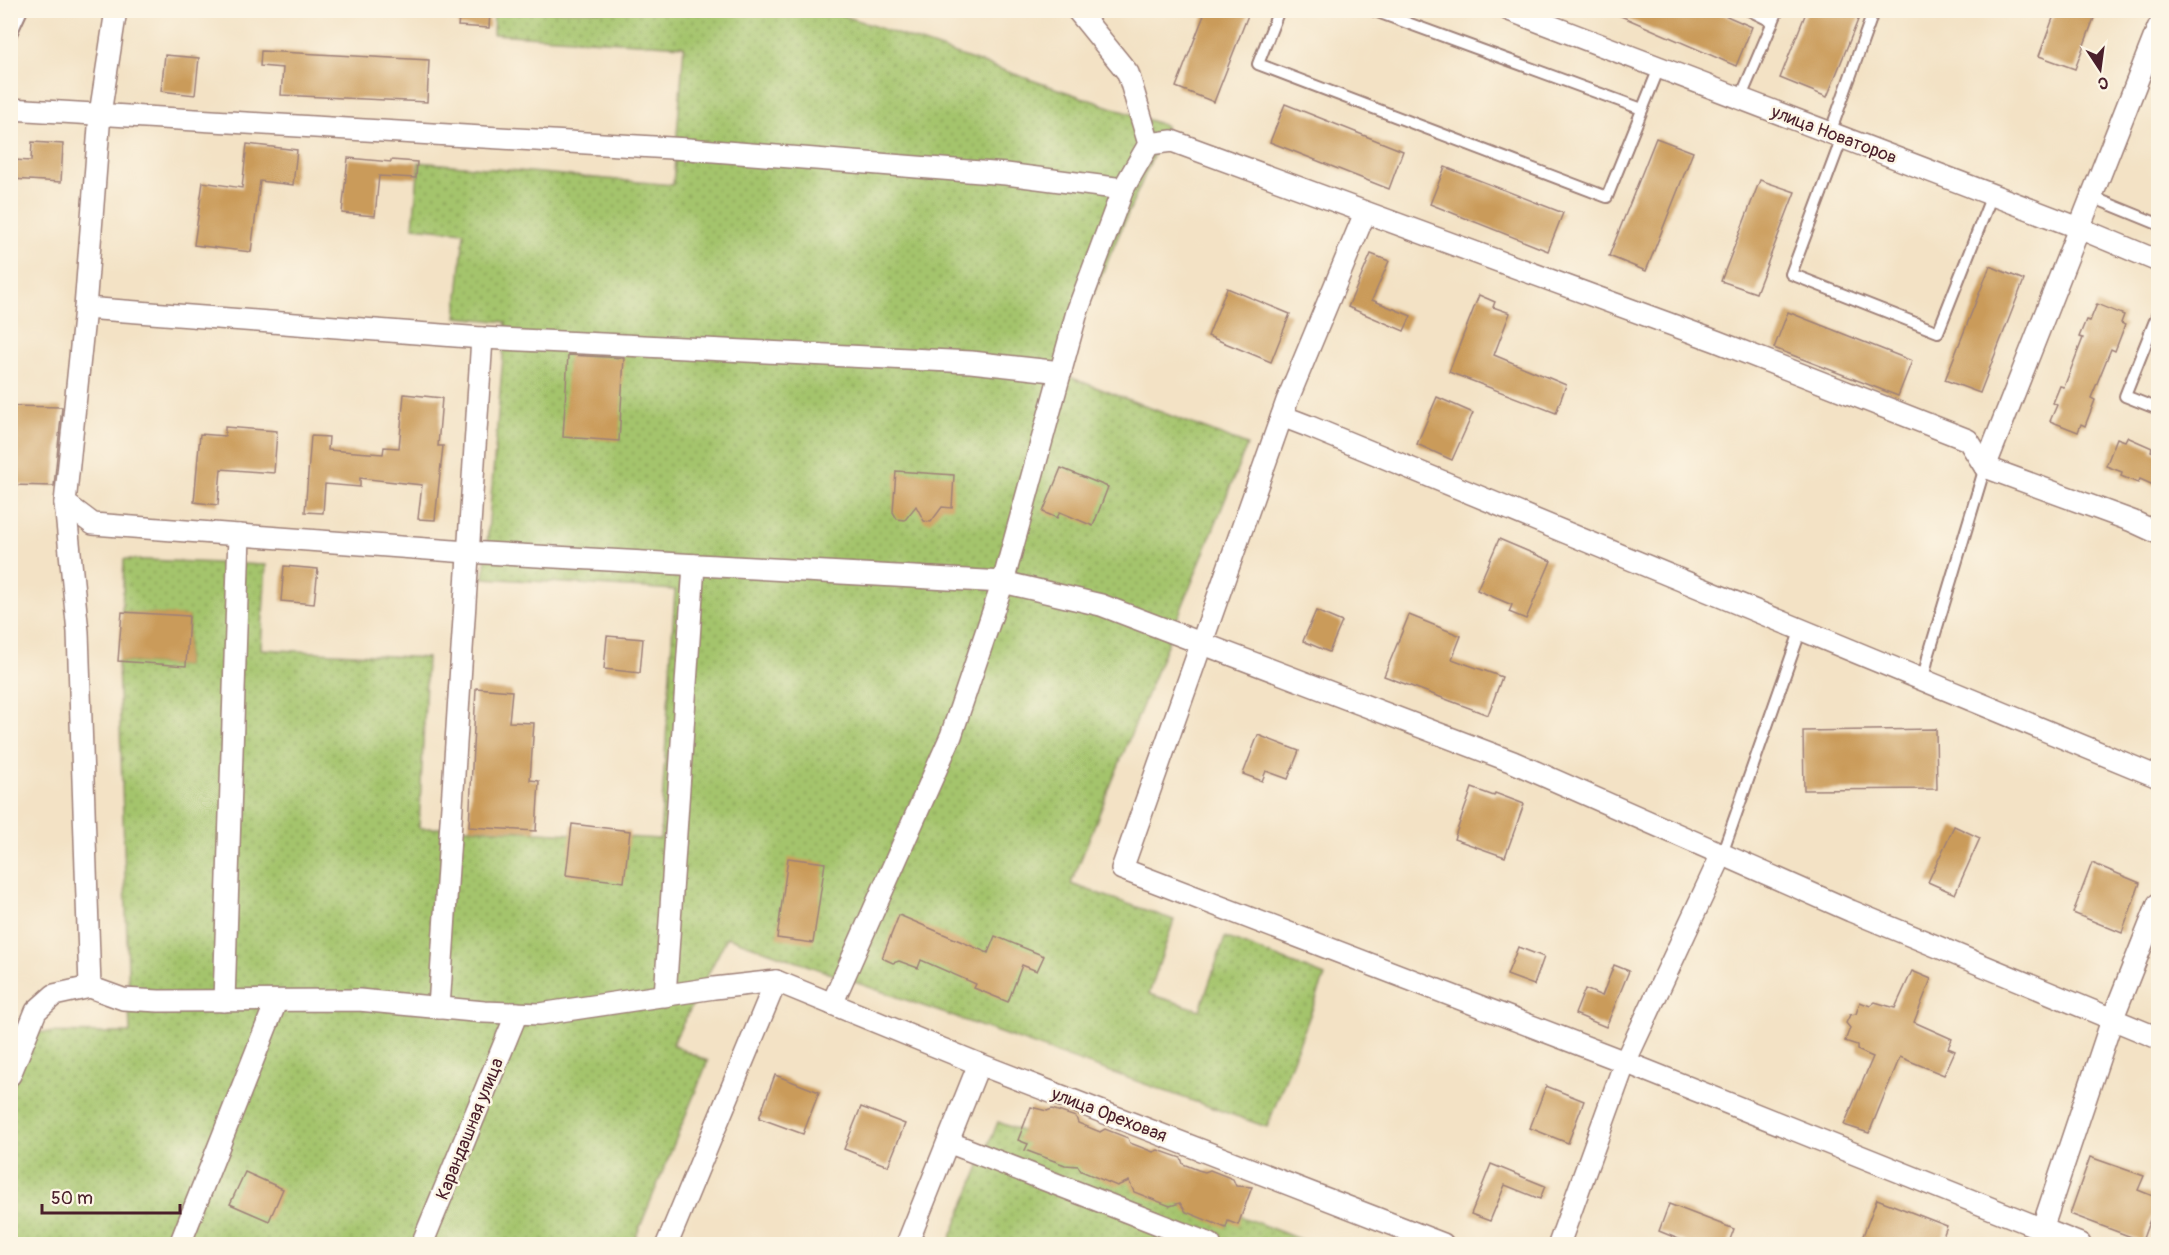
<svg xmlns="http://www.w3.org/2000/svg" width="2169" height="1255" font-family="Pangolin,sans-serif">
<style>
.grass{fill:url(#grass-dots);stroke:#77724c;stroke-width:1.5}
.building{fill:#ca9b5a}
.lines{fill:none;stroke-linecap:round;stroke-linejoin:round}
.lane-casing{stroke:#9e8078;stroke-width:14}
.street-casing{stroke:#9e8078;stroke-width:24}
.lane{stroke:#fff;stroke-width:10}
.street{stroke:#fff;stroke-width:21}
.labels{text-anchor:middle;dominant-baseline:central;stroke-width:5;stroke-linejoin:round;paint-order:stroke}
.street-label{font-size:18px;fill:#4a1f2b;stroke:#fcf5e5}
</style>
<defs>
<pattern id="grass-dots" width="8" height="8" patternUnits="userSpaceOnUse" patternTransform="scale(1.5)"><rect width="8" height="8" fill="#a4c46c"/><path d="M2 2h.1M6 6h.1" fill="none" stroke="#889f59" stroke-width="1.8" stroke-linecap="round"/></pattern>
</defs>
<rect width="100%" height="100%" fill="#fcf5e5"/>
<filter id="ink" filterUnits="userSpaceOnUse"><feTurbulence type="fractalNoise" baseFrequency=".0167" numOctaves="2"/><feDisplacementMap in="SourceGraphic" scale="12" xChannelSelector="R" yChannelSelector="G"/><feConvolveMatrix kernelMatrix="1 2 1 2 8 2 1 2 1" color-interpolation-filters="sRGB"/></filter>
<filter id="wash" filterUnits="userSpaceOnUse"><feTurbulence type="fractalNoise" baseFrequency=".008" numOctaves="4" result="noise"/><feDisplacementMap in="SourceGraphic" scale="24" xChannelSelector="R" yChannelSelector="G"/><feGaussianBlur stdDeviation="1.35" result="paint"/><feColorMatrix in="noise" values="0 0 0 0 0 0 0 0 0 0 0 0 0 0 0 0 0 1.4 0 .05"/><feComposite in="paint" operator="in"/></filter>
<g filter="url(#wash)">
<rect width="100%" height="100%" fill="#f3e2c5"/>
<g class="grass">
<path d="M 494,11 L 830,11 L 1166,126 L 1059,373 L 1247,445 L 1071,884 L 1174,920 L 1149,994 L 1200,1010 L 1225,937 L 1325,976 L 1267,1127 L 727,937 L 672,1045 L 708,1061 L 633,1244 L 11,1244 L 11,1032 L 130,1033 L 118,661 L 186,666 L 189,617 L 122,612 L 124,559 L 266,565 L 261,649 L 427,658 L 419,828 L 468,828 L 660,839 L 675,590 L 484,578 L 506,322 L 456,317 L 464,232 L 413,227 L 419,162 L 673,185 L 684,46 L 493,34 Z"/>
<path d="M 998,1122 L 1312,1244 L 948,1244 Z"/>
</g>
<g id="blocks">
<g class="building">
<path d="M 460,10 L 490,11 L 489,28 L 458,26 Z"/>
<path d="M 1206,10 L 1250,10 L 1214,102 L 1176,87 Z"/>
<path d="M 1607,10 L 1713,10 L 1752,27 L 1736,66 Z"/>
<path d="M 1807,10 L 1862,10 L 1827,97 L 1780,78 Z"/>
<path d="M 2056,10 L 2097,10 L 2075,69 L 2039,56 Z"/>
<path d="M 261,51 L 429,60 L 427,102 L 281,95 L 283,68 L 260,66 Z"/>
<path d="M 165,55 L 199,58 L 195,95 L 161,91 Z"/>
<path d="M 1285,104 L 1403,151 L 1389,189 L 1270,142 Z"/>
<path d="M 1656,138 L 1693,152 L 1646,271 L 1609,256 Z"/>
<path d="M 32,142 L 63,144 L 61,182 L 12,179 L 13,160 L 31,161 Z"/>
<path d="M 247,144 L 297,150 L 293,185 L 260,181 L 251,252 L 194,245 L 203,182 L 242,188 Z"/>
<path d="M 348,158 L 391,162 L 391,160 L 417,162 L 416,178 L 379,176 L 375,216 L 342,213 Z"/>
<path d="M 1445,167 L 1563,213 L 1548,251 L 1430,204 Z"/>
<path d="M 1760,180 L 1795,192 L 1756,293 L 1721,281 Z"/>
<path d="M 1371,254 L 1389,261 L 1372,300 L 1411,316 L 1404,331 L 1348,307 Z"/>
<path d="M 1990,266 L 2024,280 L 1980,393 L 1945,380 Z"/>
<path d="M 1227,288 L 1290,314 L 1271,362 L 1208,336 Z"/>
<path d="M 1479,295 L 1495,302 L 1493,307 L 1510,313 L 1494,355 L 1566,385 L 1556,413 L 1449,372 Z"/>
<path d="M 2097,304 L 2124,315 L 2121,323 L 2125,325 L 2115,351 L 2111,349 L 2091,398 L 2095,400 L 2085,426 L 2081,424 L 2078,432 L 2050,421 L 2057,405 L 2053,403 L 2060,386 L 2064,387 L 2083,338 L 2079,337 L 2086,320 L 2090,321 Z"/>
<path d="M 1788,312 L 1912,361 L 1898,396 L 1774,348 Z"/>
<path d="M 568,355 L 624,358 L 619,441 L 563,437 Z"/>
<path d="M 404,394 L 442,398 L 438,446 L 443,446 L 435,520 L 418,519 L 422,485 L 360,478 L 360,487 L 325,484 L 323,513 L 305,512 L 311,436 L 329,437 L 328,450 L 383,454 L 384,447 L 399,448 Z"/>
<path d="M 1437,397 L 1473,413 L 1452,460 L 1417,444 Z"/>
<path d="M 10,406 L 62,407 L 54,486 L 10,485 Z"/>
<path d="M 225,427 L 277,431 L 274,473 L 221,469 L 218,505 L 194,502 L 200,434 L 225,436 Z"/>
<path d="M 2127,437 L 2152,448 L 2151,451 L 2158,454 L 2158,487 L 2140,479 L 2138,483 L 2121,476 L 2122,472 L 2106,466 L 2117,438 L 2125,441 Z"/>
<path d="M 1061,468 L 1108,487 L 1093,526 L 1060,512 L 1057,518 L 1043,512 Z"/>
<path d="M 896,471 L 954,475 L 952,508 L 942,507 L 931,522 L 924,521 L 916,506 L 905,520 L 897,519 L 893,512 Z"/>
<path d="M 1499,539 L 1551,561 L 1526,619 L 1509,612 L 1512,605 L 1477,590 Z"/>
<path d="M 284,566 L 318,569 L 314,604 L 281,601 Z"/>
<path d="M 1316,611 L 1342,622 L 1329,652 L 1303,641 Z"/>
<path d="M 122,612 L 189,616 L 186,666 L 118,661 Z"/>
<path d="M 1409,615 L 1461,636 L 1452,659 L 1502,677 L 1488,715 L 1384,676 Z"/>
<path d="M 607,636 L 643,639 L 640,673 L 604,669 Z"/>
<path d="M 476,688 L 512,691 L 509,722 L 534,723 L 530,780 L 539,781 L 536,831 L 469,827 Z"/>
<path d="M 1936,729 L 1937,789 L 1804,790 L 1803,731 Z"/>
<path d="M 1258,735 L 1299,751 L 1288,779 L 1266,771 L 1262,781 L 1243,774 Z"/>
<path d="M 1472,788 L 1494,796 L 1495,793 L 1524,804 L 1505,857 L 1454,839 Z"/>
<path d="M 572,824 L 630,831 L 624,882 L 566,875 Z"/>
<path d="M 1954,826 L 1980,838 L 1955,894 L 1928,882 Z"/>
<path d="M 788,858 L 825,863 L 813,943 L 777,938 Z"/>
<path d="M 2092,863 L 2140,883 L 2122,933 L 2073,913 Z"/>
<path d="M 899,915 L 988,953 L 995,936 L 1044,956 L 1037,971 L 1022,965 L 1008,1002 L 974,988 L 976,984 L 921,960 L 918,968 L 899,961 L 893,963 L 882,958 Z"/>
<path d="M 1518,947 L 1544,957 L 1534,985 L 1507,975 Z"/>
<path d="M 1614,965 L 1629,971 L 1606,1027 L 1575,1014 L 1585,989 L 1602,996 Z"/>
<path d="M 1912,971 L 1931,979 L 1914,1022 L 1952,1039 L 1948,1048 L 1955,1051 L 1944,1075 L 1900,1057 L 1869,1133 L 1844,1125 L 1873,1057 L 1857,1050 L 1857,1045 L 1845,1041 L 1850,1028 L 1846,1023 L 1850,1015 L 1856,1014 L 1860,1002 L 1870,1006 L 1875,1002 L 1895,1008 Z"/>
<path d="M 775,1075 L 819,1092 L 803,1134 L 759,1118 Z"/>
<path d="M 1546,1086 L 1584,1101 L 1568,1143 L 1530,1128 Z"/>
<path d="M 861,1107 L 905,1124 L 888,1166 L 844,1149 Z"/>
<path d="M 1031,1107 L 1047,1111 L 1052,1109 L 1076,1117 L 1078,1123 L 1100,1132 L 1105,1129 L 1128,1138 L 1130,1143 L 1153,1152 L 1158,1150 L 1181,1158 L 1183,1164 L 1198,1170 L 1205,1172 L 1210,1170 L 1233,1179 L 1236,1186 L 1252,1187 L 1238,1225 L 1228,1221 L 1226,1228 L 1186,1212 L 1180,1203 L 1170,1206 L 1134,1192 L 1129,1181 L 1117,1186 L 1081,1171 L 1078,1166 L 1065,1165 L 1025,1150 L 1028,1144 L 1018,1140 Z"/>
<path d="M 2090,1157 L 2144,1176 L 2138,1190 L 2158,1198 L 2142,1241 L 2070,1214 Z"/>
<path d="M 1491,1164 L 1545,1186 L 1540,1199 L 1505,1185 L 1490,1221 L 1471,1214 Z"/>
<path d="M 245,1172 L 283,1189 L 269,1221 L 230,1204 Z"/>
<path d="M 1877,1199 L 1947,1226 L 1940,1245 L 1871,1245 L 1861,1241 Z"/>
<path d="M 1669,1204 L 1734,1229 L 1728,1245 L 1693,1245 L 1659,1231 Z"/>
</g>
</g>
</g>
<g filter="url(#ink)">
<use href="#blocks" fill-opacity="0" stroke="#9e8078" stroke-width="1.5"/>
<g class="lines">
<defs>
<g id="lane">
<path d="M 1279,10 L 1258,64 L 1607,197 L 1659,68"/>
<path d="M 1372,10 L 1642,109"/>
<path d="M 1749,10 L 1773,22"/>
<path d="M 10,36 L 22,10"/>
<path d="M 1740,99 L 1778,10"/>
<path d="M 1830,133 L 1874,10"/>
<path d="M 1842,138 L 1791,274 L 1938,332 L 1992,195"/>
<path d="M 2092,197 L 2158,224"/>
<path d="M 2158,313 L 2125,396 L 2158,409"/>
<path d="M 1923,679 L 1928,657 L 1985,467"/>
<path d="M 1722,854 L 1801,629"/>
</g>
<g id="street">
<path d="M 1509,10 L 2079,228 L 2158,261"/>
<path d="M 10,109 L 688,149 L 1006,174 L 1123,189"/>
<path d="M 1149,144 L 1172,141 L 1716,341 L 1968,440 L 1985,467 L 2132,521 L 2158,533"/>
<path d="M 1365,213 L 1287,401 L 1122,869 L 1625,1062 L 2080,1244"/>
<path d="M 85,308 L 482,338 L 971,362 L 1061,372"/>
<path d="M 1282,416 L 1308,426 L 2158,777"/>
<path d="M 1985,467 L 2158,28"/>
<path d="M 65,503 L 93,524 L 467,552 L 1003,582 L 1071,598 L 1101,605 L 1513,762 L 1851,911 L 2158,1038"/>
<path d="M 90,987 L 78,632 L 65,503 L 85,308 L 100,114 L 116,10"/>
<path d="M 665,996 L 694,565"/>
<path d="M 224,1001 L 239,535"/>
<path d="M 832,1004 L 951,736 L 1003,582 L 1077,312 L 1123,189 L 1149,144 L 1128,73 L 1077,10"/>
<path d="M 439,1008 C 455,785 466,561 482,338"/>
<path d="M 10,1075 L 36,1011 L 54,995 L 90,987 L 123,999 L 159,1001 L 359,1000 L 484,1012 L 540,1014 L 714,988 L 776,981 L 979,1064 L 1443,1244"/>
<path d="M 948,1142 L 1210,1244"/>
<path d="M 180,1244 L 276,1002"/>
<path d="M 422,1244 L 517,1013"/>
<path d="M 667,1244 L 776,981"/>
<path d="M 907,1244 L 979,1064"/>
<path d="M 1559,1244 L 1625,1062 L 1722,854"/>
<path d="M 2037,1244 L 2112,1020 L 2158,904"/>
</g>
</defs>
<use href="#lane" class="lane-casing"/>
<use href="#street" class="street-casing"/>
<use href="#lane" class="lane"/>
<use href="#street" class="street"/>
</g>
</g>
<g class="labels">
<g class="street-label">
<text transform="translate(1834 135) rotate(21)">улица Новаторов</text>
<text transform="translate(1109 1115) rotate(21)">улица Ореховая</text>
<text transform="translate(470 1129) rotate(-68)">Карандашная улица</text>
</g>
</g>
<rect width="2169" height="1255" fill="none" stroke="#fcf5e5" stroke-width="36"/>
<g transform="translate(2100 69) rotate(167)" stroke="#fcf5e5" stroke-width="4.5" paint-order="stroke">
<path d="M0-4.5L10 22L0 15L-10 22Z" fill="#4a1f2b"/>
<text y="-9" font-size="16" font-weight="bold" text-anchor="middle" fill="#4a1f2b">С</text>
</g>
<path d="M42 1204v9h138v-9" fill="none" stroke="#4a1f2b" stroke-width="3"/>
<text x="51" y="1204" font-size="18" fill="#4a1f2b" stroke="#fcf5e5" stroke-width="4.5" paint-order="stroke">50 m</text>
</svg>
